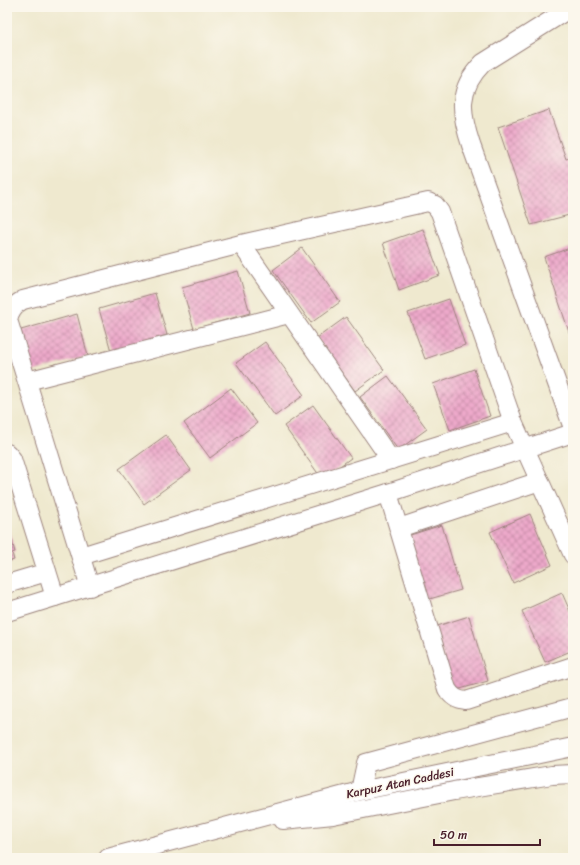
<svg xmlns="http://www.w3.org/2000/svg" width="580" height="865" font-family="Sriracha,sans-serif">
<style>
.building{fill:url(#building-cross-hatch)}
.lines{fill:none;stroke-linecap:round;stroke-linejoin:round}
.minor-casing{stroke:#9c847d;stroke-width:20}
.minor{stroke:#fff;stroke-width:18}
.labels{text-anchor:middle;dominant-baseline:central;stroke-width:3;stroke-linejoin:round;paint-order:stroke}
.street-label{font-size:12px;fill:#4a1f2b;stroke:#fbf7ec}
</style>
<defs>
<pattern id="building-cross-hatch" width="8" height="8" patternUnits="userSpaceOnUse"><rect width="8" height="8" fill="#eda9ca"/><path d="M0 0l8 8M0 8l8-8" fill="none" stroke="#c289a4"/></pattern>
</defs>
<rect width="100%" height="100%" fill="#fbf7ec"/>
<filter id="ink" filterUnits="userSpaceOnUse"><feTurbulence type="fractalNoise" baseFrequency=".025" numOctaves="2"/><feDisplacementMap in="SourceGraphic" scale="8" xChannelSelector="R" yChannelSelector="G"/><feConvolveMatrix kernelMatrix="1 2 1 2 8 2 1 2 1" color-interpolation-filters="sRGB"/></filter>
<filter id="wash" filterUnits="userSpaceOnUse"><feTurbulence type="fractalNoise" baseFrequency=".012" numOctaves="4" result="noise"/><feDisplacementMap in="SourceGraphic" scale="16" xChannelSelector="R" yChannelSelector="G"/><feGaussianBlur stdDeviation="0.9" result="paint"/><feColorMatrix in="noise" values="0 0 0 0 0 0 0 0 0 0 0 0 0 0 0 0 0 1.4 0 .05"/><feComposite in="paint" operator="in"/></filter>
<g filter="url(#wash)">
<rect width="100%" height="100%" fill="#efe9cf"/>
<g id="blocks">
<g class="building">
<path d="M 549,110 L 566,159 L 573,157 L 573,214 L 531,225 L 498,127 Z"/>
<path d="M 423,229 L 440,275 L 399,290 L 383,243 Z"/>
<path d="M 573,247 L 573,344 L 544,257 Z"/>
<path d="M 302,248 L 340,302 L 311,323 L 273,270 Z"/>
<path d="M 238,271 L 250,313 L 194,329 L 182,287 Z"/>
<path d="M 155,293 L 167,335 L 111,351 L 99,309 Z"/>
<path d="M 449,299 L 465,345 L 425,359 L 408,313 Z"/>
<path d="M 77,314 L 88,356 L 32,372 L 21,330 Z"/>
<path d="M 346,317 L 384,370 L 355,391 L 317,338 Z"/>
<path d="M 265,342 L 304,395 L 275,416 L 236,363 Z"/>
<path d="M 474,369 L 490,416 L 450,430 L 433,384 Z"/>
<path d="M 388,376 L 427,429 L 398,450 L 360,397 Z"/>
<path d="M 231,388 L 257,423 L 210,458 L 184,423 Z"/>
<path d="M 313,405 L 351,458 L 322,479 L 284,426 Z"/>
<path d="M 166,435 L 191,470 L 144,504 L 119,469 Z"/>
<path d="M 530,514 L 552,565 L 513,583 L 490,532 Z"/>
<path d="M 442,525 L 461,590 L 426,600 L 407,536 Z"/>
<path d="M 9,531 L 15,552 L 12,553 L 14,560 L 7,562 L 7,532 Z"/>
<path d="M 562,593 L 573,618 L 573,650 L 545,662 L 522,611 Z"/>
<path d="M 469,616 L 488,681 L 453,691 L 434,627 Z"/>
</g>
</g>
</g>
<g filter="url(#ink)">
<use href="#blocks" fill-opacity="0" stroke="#9c847d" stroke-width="1"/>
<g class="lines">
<defs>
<g id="minor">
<path d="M 572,7 L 483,63 C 457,89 460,112 471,145 L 573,428"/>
<path d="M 241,244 L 391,460"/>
<path d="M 27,381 L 289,314"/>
<path d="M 7,453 L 12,459 L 55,597"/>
<path d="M 388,493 L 447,689 C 452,697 457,700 466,701 L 573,666"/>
<path d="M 399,528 L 540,481"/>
<path d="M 81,556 L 513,422"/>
<path d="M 7,584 L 47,572"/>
<path d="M 90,587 L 8,320 C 10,310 14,305 23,300 L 241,244 L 428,202 L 435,205 L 440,212 L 513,422 L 573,555"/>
<path d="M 7,612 L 388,493 L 573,433"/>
<path d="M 360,791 L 366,763 L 573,707"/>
<path d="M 283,820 L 333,815 L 454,791 L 552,775 L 573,774"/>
<path d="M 108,858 L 360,791 L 573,747"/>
</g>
</defs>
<use href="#minor" class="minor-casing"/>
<use href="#minor" class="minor"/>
</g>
</g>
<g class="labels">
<g class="street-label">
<text transform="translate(400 783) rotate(-12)">Karpuz Atan Caddesi</text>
</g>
</g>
<rect width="580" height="865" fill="none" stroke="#fbf7ec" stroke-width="24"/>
<path d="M434 839v6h106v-6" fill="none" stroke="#4a1f2b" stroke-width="2"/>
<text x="440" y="839" font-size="12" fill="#4a1f2b" stroke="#fbf7ec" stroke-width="3" paint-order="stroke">50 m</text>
</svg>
